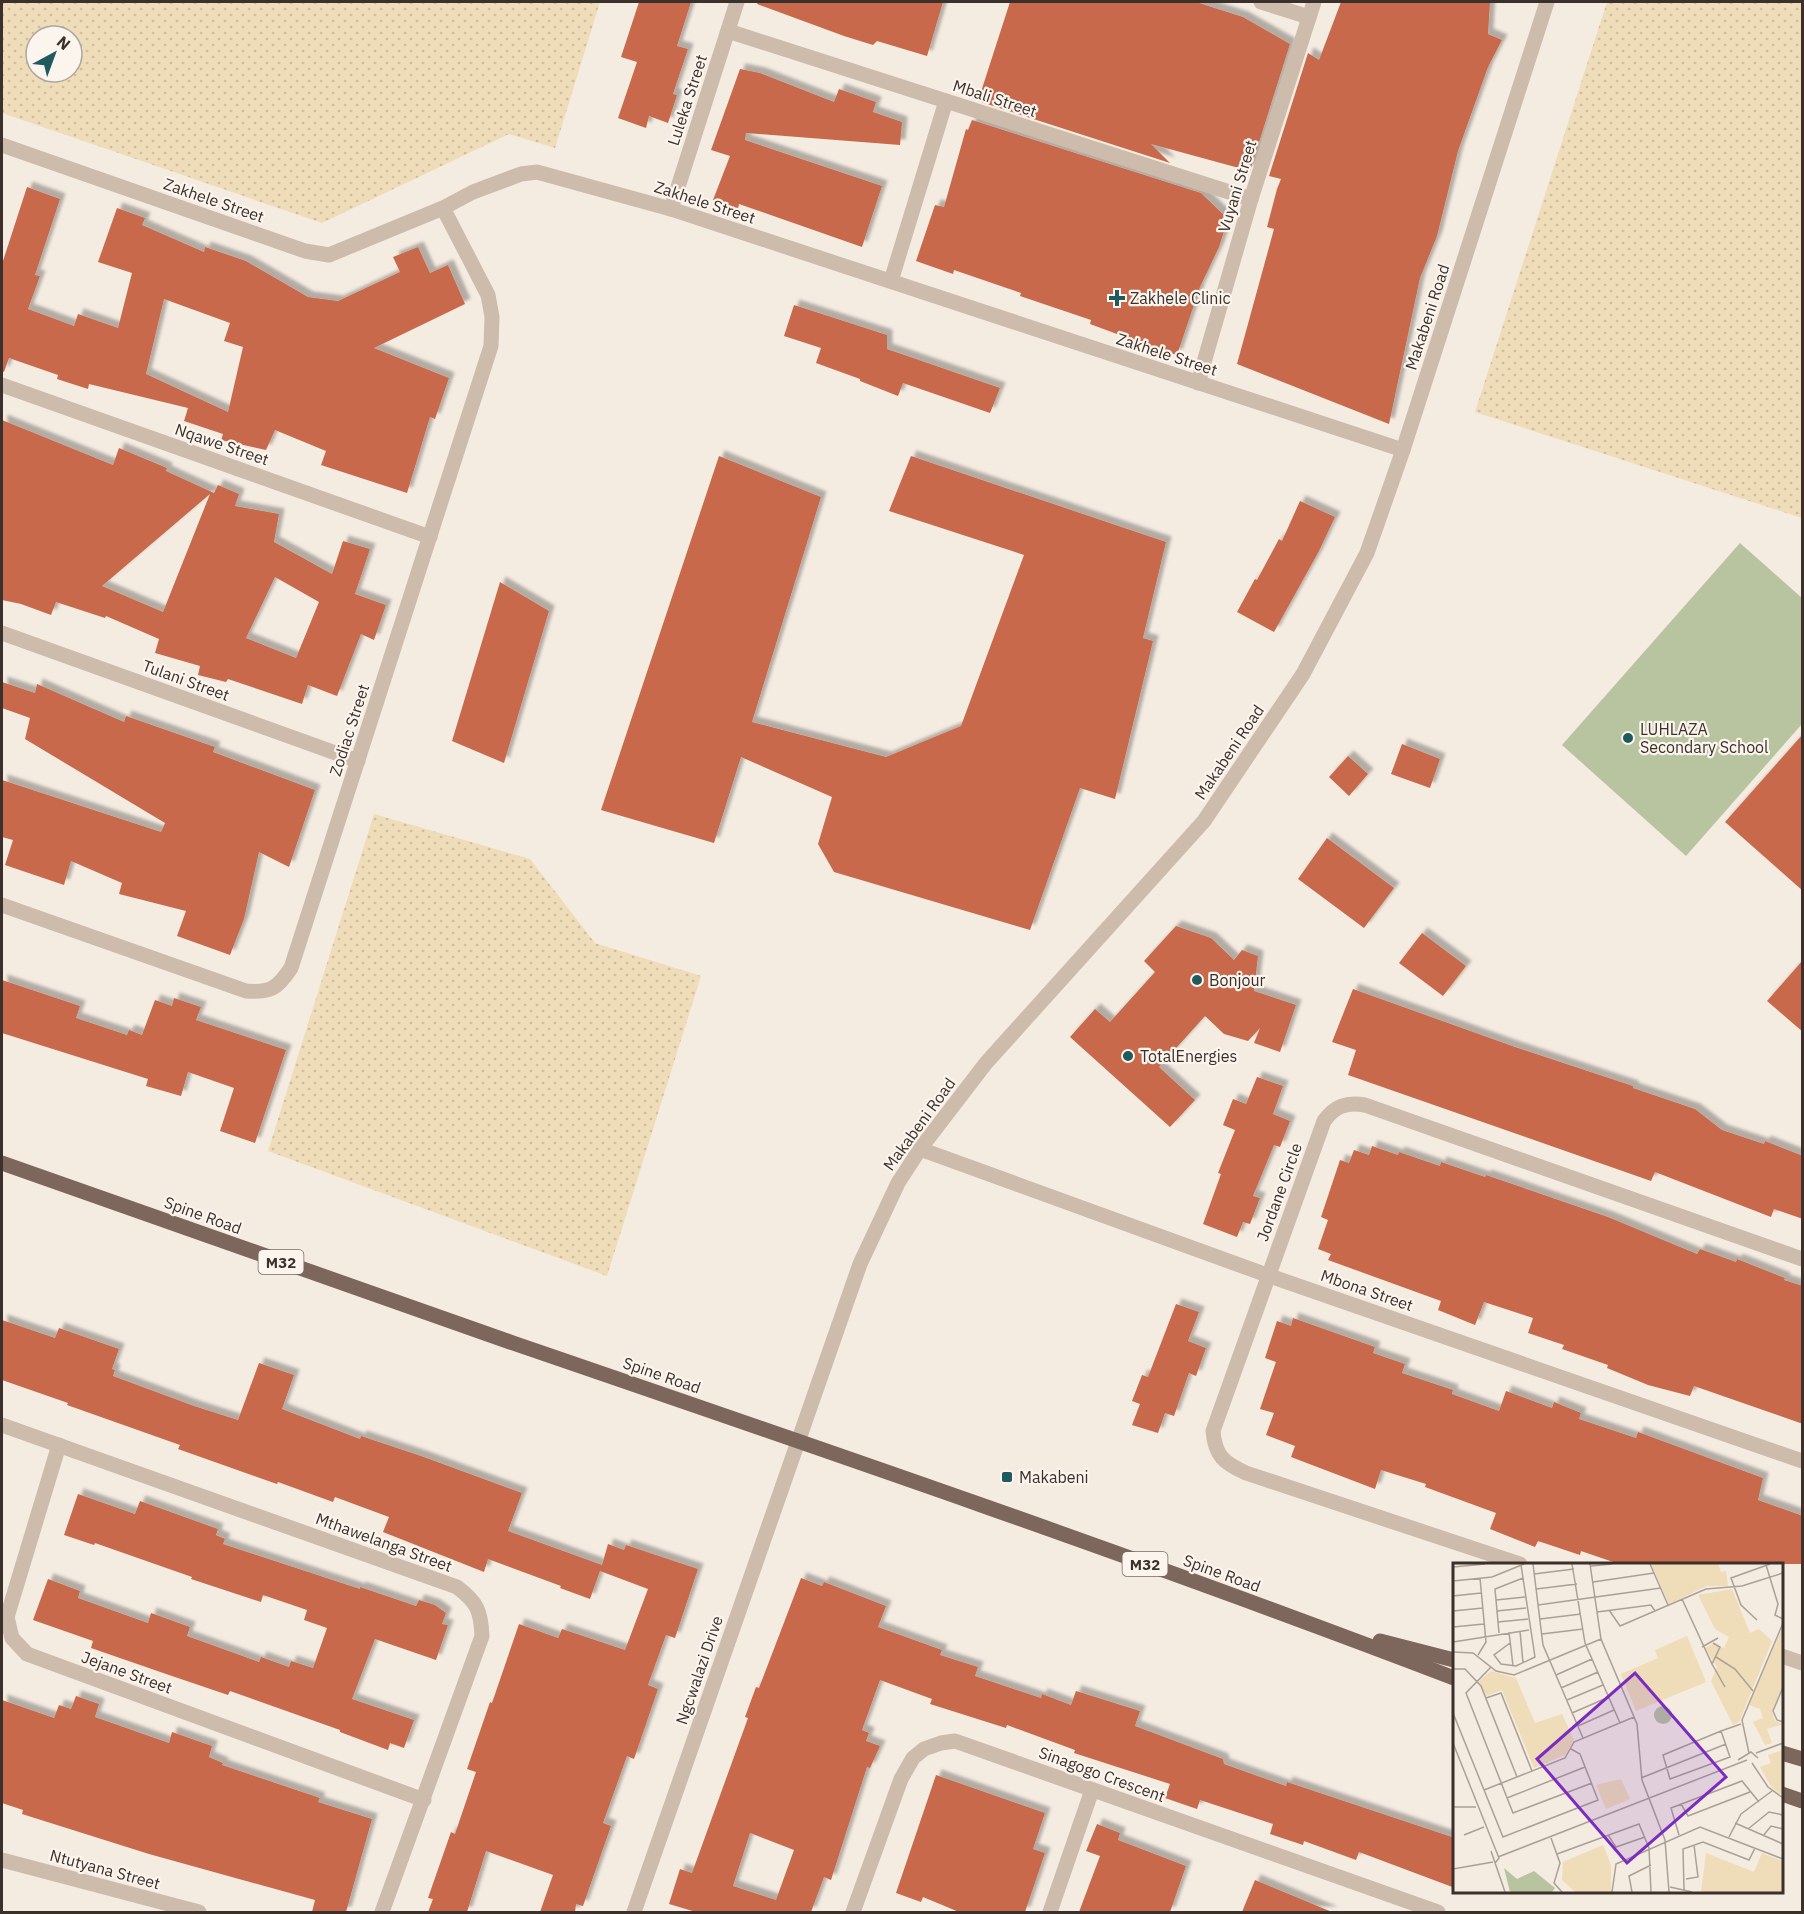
<svg xmlns="http://www.w3.org/2000/svg" width="1804" height="1914" font-family="'IBM Plex Sans',sans-serif">
<style>
.sand{fill:url(#sand-dots);fill-rule:evenodd}
.park{fill:#b8c4a0}
.building{fill:#c8694b;fill-rule:evenodd;filter:url(#shadow)}
.lines{fill:none;stroke-linecap:round;stroke-linejoin:round}
.minor{stroke:#cdbbac;stroke-width:15}
.major{stroke:#7d675c;stroke-width:15}
.poi-dot{fill:#1f5a5e;stroke:#fbf5ee;stroke-width:2}
.labels{text-anchor:middle;dominant-baseline:central;stroke-width:4.5;stroke-linejoin:round;paint-order:stroke}
.shield{fill:#fbf5ee;stroke:#756b66;stroke-width:1.5}
.shield-label{font-size:15px;font-weight:bold;fill:#3b302b}
.street-label{font-size:16px;fill:#3b302b;stroke:#fbf5ee}
.poi-label{font-size:16px;fill:#3b302b;stroke:#fbf5ee;text-anchor:start}
.inset-road{fill:none;stroke:#aaa098;stroke-width:1.5}
.view{fill:#7b2cbf;fill-opacity:0.15;stroke:#7b2cbf;stroke-width:3}
.inset-edge{fill:none;stroke:#3b302b;stroke-width:3}
</style>
<defs>
<pattern id="sand-dots" width="8" height="8" patternUnits="userSpaceOnUse" patternTransform="scale(1.5)"><rect width="8" height="8" fill="#efdcb8"/><path d="M2 2h.1M6 6h.1" fill="none" stroke="#cebd9e" stroke-width="1.8" stroke-linecap="round"/></pattern>
<filter id="shadow"><feDropShadow dx="5.5" dy="-5.5" stdDeviation="1.5" flood-color="#0004"/></filter>
</defs>
<rect width="100%" height="100%" fill="#f4ebe1"/>
<g class="sand">
<path d="M 2,2 L 600,2 L 555,148 L 509,134 L 322,223 L 2,113 ZM 36,36 L 72,36 L 72,72 L 36,72 Z"/>
<path d="M 1607,2 L 1802,2 L 1802,518 L 1475,412 Z"/>
<path d="M 374,814 L 530,859 L 595,943 L 701,976 L 607,1276 L 268,1151 Z"/>
</g>
<path class="park" d="M 1740,543 L 1802,598 L 1802,724 L 1686,856 L 1562,745 Z"/>
<g class="building">
<path d="M 639,2 L 691,2 L 677,46 L 688,49 L 673,94 L 677,95 L 668,123 L 649,116 L 646,128 L 618,118 L 637,62 L 621,57 Z"/>
<path d="M 758,2 L 943,2 L 927,56 L 877,41 L 873,45 L 844,36 L 757,4 Z"/>
<path d="M 1010,2 L 1196,2 L 1243,17 L 1290,44 L 1250,171 L 1151,144 L 1170,163 L 978,101 Z"/>
<path d="M 1341,2 L 1490,2 L 1488,34 L 1502,40 L 1488,67 L 1458,151 L 1437,236 L 1420,278 L 1389,424 L 1237,364 L 1274,229 L 1267,227 L 1277,189 L 1281,179 L 1269,176 L 1308,53 L 1319,60 Z"/>
<path d="M 740,69 L 760,73 L 834,102 L 839,89 L 876,102 L 873,112 L 902,122 L 900,145 L 746,133 L 745,140 L 882,186 L 862,247 L 739,204 L 738,209 L 713,200 L 730,156 L 711,150 Z"/>
<path d="M 972,120 L 1201,193 L 1228,219 L 1219,247 L 1200,287 L 1177,355 L 1132,342 L 1133,340 L 1090,324 L 1091,320 L 1020,296 L 1021,293 L 954,270 L 953,274 L 916,261 L 935,205 L 944,207 L 966,129 L 968,130 Z"/>
<path d="M 27,187 L 60,199 L 35,275 L 40,276 L 28,309 L 74,326 L 78,314 L 118,328 L 132,273 L 98,262 L 117,208 L 145,218 L 142,225 L 204,252 L 205,247 L 246,261 L 308,297 L 338,301 L 400,272 L 393,257 L 418,247 L 430,273 L 448,265 L 465,304 L 374,348 L 449,378 L 435,419 L 430,417 L 407,493 L 321,465 L 326,451 L 275,430 L 266,450 L 221,440 L 223,434 L 184,421 L 188,408 L 89,384 L 88,389 L 57,379 L 58,375 L 9,358 L 4,372 L 2,371 L 2,264 ZM 164,299 L 230,323 L 224,341 L 243,347 L 228,412 L 146,374 Z"/>
<path d="M 794,305 L 887,335 L 887,349 L 1000,388 L 990,413 L 903,383 L 898,396 L 860,381 L 860,379 L 816,363 L 821,348 L 784,336 Z"/>
<path d="M 2,420 L 113,465 L 119,448 L 167,468 L 166,471 L 214,493 L 218,485 L 239,494 L 235,506 L 279,514 L 274,542 L 332,574 L 343,541 L 370,549 L 355,594 L 386,605 L 374,640 L 361,634 L 337,696 L 308,685 L 302,704 L 228,679 L 226,682 L 198,675 L 200,666 L 155,653 L 159,639 L 106,616 L 105,618 L 56,602 L 51,615 L 21,604 L 2,600 ZM 210,494 L 163,612 L 102,586 ZM 275,577 L 319,602 L 296,658 L 246,638 Z"/>
<path d="M 719,456 L 821,497 L 752,722 L 886,757 L 961,726 L 1024,555 L 889,511 L 911,456 L 1166,542 L 1143,638 L 1153,641 L 1115,799 L 1080,788 L 1030,930 L 834,872 L 818,844 L 832,797 L 741,757 L 714,843 L 601,810 Z"/>
<path d="M 1300,501 L 1335,517 L 1319,551 L 1274,632 L 1237,612 L 1255,579 L 1257,580 L 1279,539 L 1282,541 Z"/>
<path d="M 500,582 L 549,611 L 504,763 L 452,741 Z"/>
<path d="M 2,682 L 35,693 L 37,684 L 124,722 L 126,716 L 215,747 L 213,752 L 315,790 L 289,867 L 259,852 L 244,919 L 230,955 L 177,936 L 186,911 L 119,894 L 122,883 L 71,861 L 64,885 L 5,865 L 13,840 L 2,837 L 2,780 L 161,832 L 165,823 L 25,739 L 30,718 L 2,708 Z"/>
<path d="M 1803,734 L 1803,891 L 1725,822 Z"/>
<path d="M 1402,744 L 1440,759 L 1430,788 L 1391,774 Z"/>
<path d="M 1348,756 L 1368,774 L 1349,796 L 1329,777 Z"/>
<path d="M 1327,838 L 1394,888 L 1364,928 L 1298,879 Z"/>
<path d="M 1176,926 L 1211,938 L 1234,960 L 1242,950 L 1258,956 L 1254,991 L 1296,1005 L 1280,1052 L 1254,1043 L 1260,1028 L 1248,1041 L 1224,1034 L 1205,1016 L 1159,1067 L 1195,1100 L 1170,1127 L 1070,1037 L 1095,1009 L 1110,1022 L 1155,972 L 1144,961 Z"/>
<path d="M 1422,933 L 1466,966 L 1443,996 L 1399,963 Z"/>
<path d="M 1803,960 L 1803,1032 L 1767,1001 Z"/>
<path d="M 2,980 L 80,1006 L 76,1018 L 127,1035 L 129,1030 L 142,1035 L 155,1000 L 172,1006 L 174,998 L 201,1007 L 196,1020 L 286,1050 L 255,1143 L 220,1131 L 234,1088 L 188,1072 L 181,1096 L 146,1086 L 148,1079 L 2,1033 Z"/>
<path d="M 1353,989 L 1515,1047 L 1633,1086 L 1633,1088 L 1695,1109 L 1722,1130 L 1764,1144 L 1765,1141 L 1803,1156 L 1803,1219 L 1774,1209 L 1771,1217 L 1655,1172 L 1651,1181 L 1348,1075 L 1356,1050 L 1332,1042 Z"/>
<path d="M 1257,1077 L 1283,1086 L 1273,1114 L 1290,1121 L 1280,1147 L 1274,1145 L 1253,1196 L 1260,1198 L 1250,1224 L 1243,1222 L 1237,1237 L 1203,1224 L 1221,1174 L 1218,1173 L 1235,1130 L 1223,1125 L 1233,1099 L 1246,1104 Z"/>
<path d="M 1372,1146 L 1398,1155 L 1399,1152 L 1440,1166 L 1441,1162 L 1485,1177 L 1486,1175 L 1608,1217 L 1697,1254 L 1700,1249 L 1736,1262 L 1737,1259 L 1785,1278 L 1784,1280 L 1803,1286 L 1803,1424 L 1694,1386 L 1690,1396 L 1648,1385 L 1607,1368 L 1608,1365 L 1562,1349 L 1564,1345 L 1528,1333 L 1533,1318 L 1484,1302 L 1475,1325 L 1438,1310 L 1441,1301 L 1328,1260 L 1331,1254 L 1318,1249 L 1328,1220 L 1321,1217 L 1340,1160 L 1349,1163 L 1354,1150 L 1369,1155 Z"/>
<path d="M 1176,1304 L 1199,1312 L 1188,1341 L 1206,1348 L 1196,1376 L 1189,1373 L 1174,1416 L 1165,1413 L 1158,1433 L 1132,1425 L 1140,1404 L 1132,1401 L 1142,1375 L 1148,1377 Z"/>
<path d="M 1293,1318 L 1375,1347 L 1373,1353 L 1405,1364 L 1402,1373 L 1453,1390 L 1452,1394 L 1499,1411 L 1506,1391 L 1552,1408 L 1554,1402 L 1581,1413 L 1579,1419 L 1636,1438 L 1638,1432 L 1763,1478 L 1758,1500 L 1803,1516 L 1803,1564 L 1619,1564 L 1581,1551 L 1580,1555 L 1538,1541 L 1535,1547 L 1490,1529 L 1496,1513 L 1425,1487 L 1426,1484 L 1381,1470 L 1375,1489 L 1291,1457 L 1295,1446 L 1266,1435 L 1274,1413 L 1260,1409 L 1276,1362 L 1265,1358 L 1277,1321 L 1291,1326 Z"/>
<path d="M 2,1320 L 55,1338 L 59,1328 L 119,1349 L 112,1369 L 115,1370 L 113,1376 L 194,1406 L 238,1420 L 259,1363 L 294,1375 L 282,1409 L 360,1439 L 361,1436 L 421,1456 L 522,1493 L 508,1531 L 602,1565 L 608,1544 L 624,1550 L 626,1545 L 698,1569 L 675,1638 L 666,1635 L 648,1685 L 658,1689 L 634,1759 L 627,1756 L 603,1823 L 611,1826 L 583,1906 L 576,1904 L 575,1912 L 540,1912 L 553,1875 L 486,1851 L 467,1912 L 428,1912 L 433,1899 L 428,1898 L 451,1832 L 455,1834 L 476,1772 L 467,1769 L 490,1702 L 492,1703 L 519,1624 L 558,1638 L 562,1629 L 625,1650 L 648,1589 L 600,1571 L 590,1599 L 560,1588 L 561,1586 L 488,1559 L 484,1572 L 383,1532 L 389,1517 L 335,1497 L 333,1502 L 278,1482 L 277,1484 L 178,1449 L 180,1445 L 67,1405 L 68,1403 L 2,1380 Z"/>
<path d="M 78,1494 L 135,1514 L 140,1501 L 218,1529 L 216,1535 L 225,1539 L 223,1544 L 360,1589 L 360,1587 L 416,1606 L 419,1600 L 435,1605 L 446,1613 L 442,1624 L 448,1625 L 436,1660 L 375,1639 L 352,1699 L 414,1720 L 404,1748 L 390,1743 L 388,1750 L 340,1732 L 340,1730 L 230,1691 L 228,1695 L 169,1675 L 91,1648 L 93,1641 L 33,1620 L 48,1579 L 80,1591 L 78,1598 L 148,1623 L 151,1613 L 190,1627 L 187,1636 L 259,1662 L 261,1657 L 289,1667 L 291,1661 L 313,1668 L 327,1628 L 304,1620 L 307,1610 L 263,1595 L 261,1602 L 191,1579 L 192,1577 L 95,1543 L 94,1545 L 64,1535 Z"/>
<path d="M 801,1578 L 822,1586 L 824,1582 L 886,1606 L 878,1627 L 942,1650 L 940,1655 L 978,1667 L 975,1676 L 1041,1698 L 1042,1694 L 1071,1705 L 1076,1691 L 1140,1711 L 1135,1726 L 1223,1759 L 1224,1764 L 1286,1786 L 1287,1782 L 1455,1838 L 1455,1888 L 1359,1852 L 1356,1860 L 1304,1841 L 1303,1845 L 1270,1834 L 1273,1824 L 1200,1800 L 1197,1809 L 1165,1798 L 1170,1784 L 1074,1753 L 1075,1750 L 1007,1725 L 1006,1728 L 930,1704 L 932,1699 L 880,1680 L 862,1730 L 869,1733 L 866,1741 L 880,1746 L 870,1768 L 867,1767 L 831,1880 L 824,1877 L 811,1912 L 696,1912 L 669,1904 L 680,1869 L 692,1873 L 748,1718 L 745,1717 L 756,1687 L 759,1688 ZM 750,1833 L 794,1850 L 776,1900 L 733,1886 Z"/>
<path d="M 76,1696 L 99,1704 L 95,1717 L 169,1743 L 172,1732 L 212,1746 L 209,1757 L 223,1763 L 222,1765 L 320,1798 L 318,1802 L 372,1819 L 346,1912 L 312,1912 L 315,1900 L 149,1854 L 22,1814 L 23,1810 L 2,1803 L 2,1700 L 54,1718 L 59,1705 L 71,1709 Z"/>
<path d="M 936,1775 L 1045,1813 L 1033,1849 L 1045,1853 L 1025,1912 L 959,1912 L 923,1897 L 921,1902 L 896,1893 Z"/>
<path d="M 1097,1824 L 1120,1833 L 1118,1840 L 1186,1866 L 1170,1912 L 1079,1912 L 1100,1856 L 1086,1851 Z"/>
<path d="M 1255,1880 L 1332,1912 L 1242,1912 Z"/>
</g>
<g class="lines">
<g class="minor">
<path d="M 1261,2 L 1309,17"/>
<path d="M 728,31 L 1251,199"/>
<path d="M 2,145 L 305,251 L 329,255 L 443,208 L 473,192 L 521,174 L 537,172 L 671,209 L 1403,450"/>
<path d="M 671,209 L 737,2"/>
<path d="M 891,281 L 946,101"/>
<path d="M 1198,383 L 1251,199 L 1314,2"/>
<path d="M 2,385 L 430,537"/>
<path d="M 2,633 L 358,761"/>
<path d="M 2,905 L 246,991 C 270,993 277,989 291,968 L 491,346 L 492,317 L 488,295 L 443,208"/>
<path d="M 920,1149 L 1267,1275 L 1802,1461"/>
<path d="M 2,1425 L 457,1587 C 477,1602 481,1611 482,1636 L 382,1912"/>
<path d="M 59,1445 L 7,1617 L 12,1638 L 27,1654 L 424,1800"/>
<path d="M 1520,1564 L 1246,1473 C 1224,1463 1215,1456 1213,1431 L 1324,1121 C 1335,1106 1346,1102 1365,1105 L 1802,1259"/>
<path d="M 1782,1656 L 1802,1663"/>
<path d="M 2,1860 L 199,1912"/>
<path d="M 634,1912 L 860,1264 L 898,1183 L 920,1149 L 986,1063 L 1204,821 L 1303,674 L 1367,553 L 1403,450 L 1547,2"/>
<path d="M 853,1912 L 901,1779 L 913,1758 L 924,1749 L 941,1743 L 955,1741 L 1438,1912"/>
<path d="M 1050,1912 L 1092,1790"/>
</g>
<g class="major">
<path d="M 2,1163 C 172,1223 342,1284 513,1343 C 828,1451 1143,1559 1454,1678"/>
<path d="M 1380,1641 L 1454,1660"/>
<path d="M 1782,1753 L 1802,1759"/>
<path d="M 1782,1794 L 1802,1801"/>
</g>
</g>
<g class="poi-dot">
<path d="M1114 289h6v6h6v6h-6v6h-6v-6h-6v-6h6z"/>
<circle cx="1628" cy="738" r="6"/>
<circle cx="1197" cy="980" r="6"/>
<circle cx="1128" cy="1056" r="6"/>
<rect x="1001" y="1471" width="12" height="12" rx="3"/>
</g>
<g class="labels">
<g class="shield">
<rect x="258.5" y="1250" width="45" height="24" rx="4.5"/>
<rect x="1122.5" y="1552" width="45" height="24" rx="4.5"/>
</g>
<g class="shield-label">
<text x="281" y="1262">M32</text>
<text x="1145" y="1564">M32</text>
</g>
<g class="street-label">
<text transform="translate(995 98) rotate(18)">Mbali Street</text>
<text transform="translate(687 100) rotate(-72)">Luleka Street</text>
<text transform="translate(1237 186) rotate(-73)">Vuyani Street</text>
<text transform="translate(214 200) rotate(19)">Zakhele Street</text>
<text transform="translate(705 202) rotate(18)">Zakhele Street</text>
<text transform="translate(1427 317) rotate(-72)">Makabeni Road</text>
<text transform="translate(1167 354) rotate(18)">Zakhele Street</text>
<text transform="translate(222 444) rotate(19)">Nqawe Street</text>
<text transform="translate(186 680) rotate(20)">Tulani Street</text>
<text transform="translate(349 730) rotate(-72)">Zodiac Street</text>
<text transform="translate(1229 752) rotate(-56)">Makabeni Road</text>
<text transform="translate(919 1124) rotate(-54)">Makabeni Road</text>
<text transform="translate(1279 1192) rotate(-70)">Jordane Circle</text>
<text transform="translate(203 1215) rotate(20)">Spine Road</text>
<text transform="translate(1367 1290) rotate(19)">Mbona Street</text>
<text transform="translate(662 1375) rotate(19)">Spine Road</text>
<text transform="translate(384 1542) rotate(20)">Mthawelanga Street</text>
<text transform="translate(1222 1573) rotate(20)">Spine Road</text>
<text transform="translate(699 1670) rotate(-71)">Ngcwalazi Drive</text>
<text transform="translate(127 1672) rotate(20)">Jejane Street</text>
<text transform="translate(1102 1774) rotate(20)">Sinagogo Crescent</text>
<text transform="translate(105 1869) rotate(15)">Ntutyana Street</text>
</g>
<g class="poi-label">
<text x="1130" y="298">Zakhele Clinic</text>
<text x="1640" y="729">LUHLAZA<tspan x="1640" dy="18">Secondary School</tspan></text>
<text x="1209" y="980">Bonjour</text>
<text x="1140" y="1056">TotalEnergies</text>
<text x="1019" y="1477">Makabeni</text>
</g>
</g>
<g transform="translate(1453 1563)">
<rect width="330" height="330" fill="#f4ebe1"/>
<path d="M 51,305 L 64,316 L 81,308 L 102,325 L 99,329 L 57,329 Z" fill="#b8c4a0"/>
<path d="M 198,1 L 265,1 L 268,9 L 273,8 L 275,23 L 254,23 L 216,41 ZM 279,26 L 297,70 L 306,66 L 319,78 L 286,159 L 280,162 L 258,118 L 264,104 L 252,85 L 260,81 L 271,85 L 276,74 L 262,66 L 245,32 ZM 330,63 L 330,121 L 319,149 L 322,158 L 330,161 L 314,166 L 319,180 L 312,182 L 300,159 L 310,155 L 307,146 L 296,142 ZM 234,73 L 253,119 L 183,148 L 168,111 L 205,95 L 202,87 ZM 38,108 L 63,115 L 82,160 L 109,151 L 121,177 L 112,192 L 81,205 L 49,127 L 33,133 L 26,118 ZM 330,187 L 330,233 L 319,225 L 307,204 L 318,200 L 315,192 ZM 168,216 L 177,236 L 153,246 L 143,222 ZM 150,282 L 158,302 L 158,329 L 122,329 L 109,317 L 110,299 ZM 253,290 L 301,309 L 309,290 L 329,298 L 330,329 L 248,329 Z" fill="#efdcb8"/>
<path d="M201 152a9 9 0 1 1 18 0a9 9 0 1 1-18 0Z" fill="#b8c4a0"/>
<path class="inset-road" d="M 80,1 L 90,82 L 130,175M 119,1 L 132,80 L 167,160M 137,1 L 148,76 L 184,161 L 189,217 L 212,277 L 216,329M 197,1 L 215,42M 313,2 L 325,41 L 322,52 L 330,56M 138,3 L 159,1M 0,4 L 32,1M 81,11 L 121,6M 0,18 L 39,14 L 71,1M 140,19 L 201,10M 83,26 L 124,21M 0,33 L 28,30M 229,36 L 259,101 L 267,84 L 260,80M 43,37 L 72,34M 85,42 L 208,25M 156,47 L 167,63 L 253,26 L 289,23 L 330,10M 0,48 L 30,45M 44,48 L 73,45M 144,49 L 198,42 L 202,48M 87,56 L 128,51M 304,57 L 288,42 L 278,15 L 317,1M 45,59 L 75,56M 0,64 L 31,61M 67,68 L 70,100M 56,69 L 60,103M 46,70 L 42,26 L 70,15M 89,71 L 130,66M 0,79 L 76,67M 57,80 L 41,92 L 48,101 L 63,103 L 82,94 L 68,2M 249,84 L 265,75M 0,89 L 20,90 L 43,108 L 61,112 L 148,76M 25,92 L 33,79 L 27,15M 263,94 L 282,106 L 300,128M 259,101 L 272,124M 38,104 L 13,130 L 60,250 L 139,220M 0,106 L 12,106 L 28,123 L 64,214M 103,112 L 139,96M 330,124 L 320,148 L 324,157 L 330,159M 108,125 L 145,109M 33,135 L 48,130 L 79,208M 114,137 L 150,122M 0,150 L 50,274 L 145,237 L 127,191 L 118,186M 119,150 L 156,134M 125,163 L 161,147M 268,168 L 210,192 L 217,216 L 277,194 L 268,168 L 288,161M 0,180 L 46,295 L 42,300M 296,190 L 289,157 L 330,60M 303,190 L 330,180M 285,197 L 298,189 L 305,195M 299,200 L 315,224 L 330,235M 188,215 L 273,181M 31,227 L 112,195 L 121,179 L 181,154M 54,235 L 132,204M 228,241 L 235,253 L 297,229M 0,244 L 23,244M 282,260 L 330,281M 295,266 L 316,249 L 330,252M 11,272 L 31,264M 155,272 L 163,284 L 192,274M 226,272 L 218,245 L 289,218 L 306,239M 310,273 L 318,263 L 330,266M 276,274 L 288,251 L 319,228M 98,275 L 107,300 L 101,320 L 109,329M 38,288 L 52,329M 104,291 L 186,261 L 196,285 L 198,329M 45,294 L 294,197M 0,306 L 40,299M 233,316 L 245,314 L 241,282M 217,324 L 239,329M 231,327 L 230,286 L 250,279 L 296,297 L 302,285M 159,329 L 163,301 L 247,264 L 330,296M 179,329 L 176,313 L 198,302"/>
<path class="view" d="M 182,110 L 273,214 L 174,300 L 84,196 Z"/>
<rect width="330" height="330" class="inset-edge"/>
</g>
<rect width="1804" height="1914" fill="none" stroke="#3b302b" stroke-width="6"/>
<g transform="translate(54 54) rotate(41)"><circle r="28" fill="#fbf5ee" stroke="#aea6a0" stroke-width="1.5"/>
<path d="M0-4.5L10 22L0 15L-10 22Z" fill="#1f5a5e"/>
<text y="-9" font-size="16" font-weight="bold" text-anchor="middle" fill="#3b302b">N</text>
</g>
</svg>
